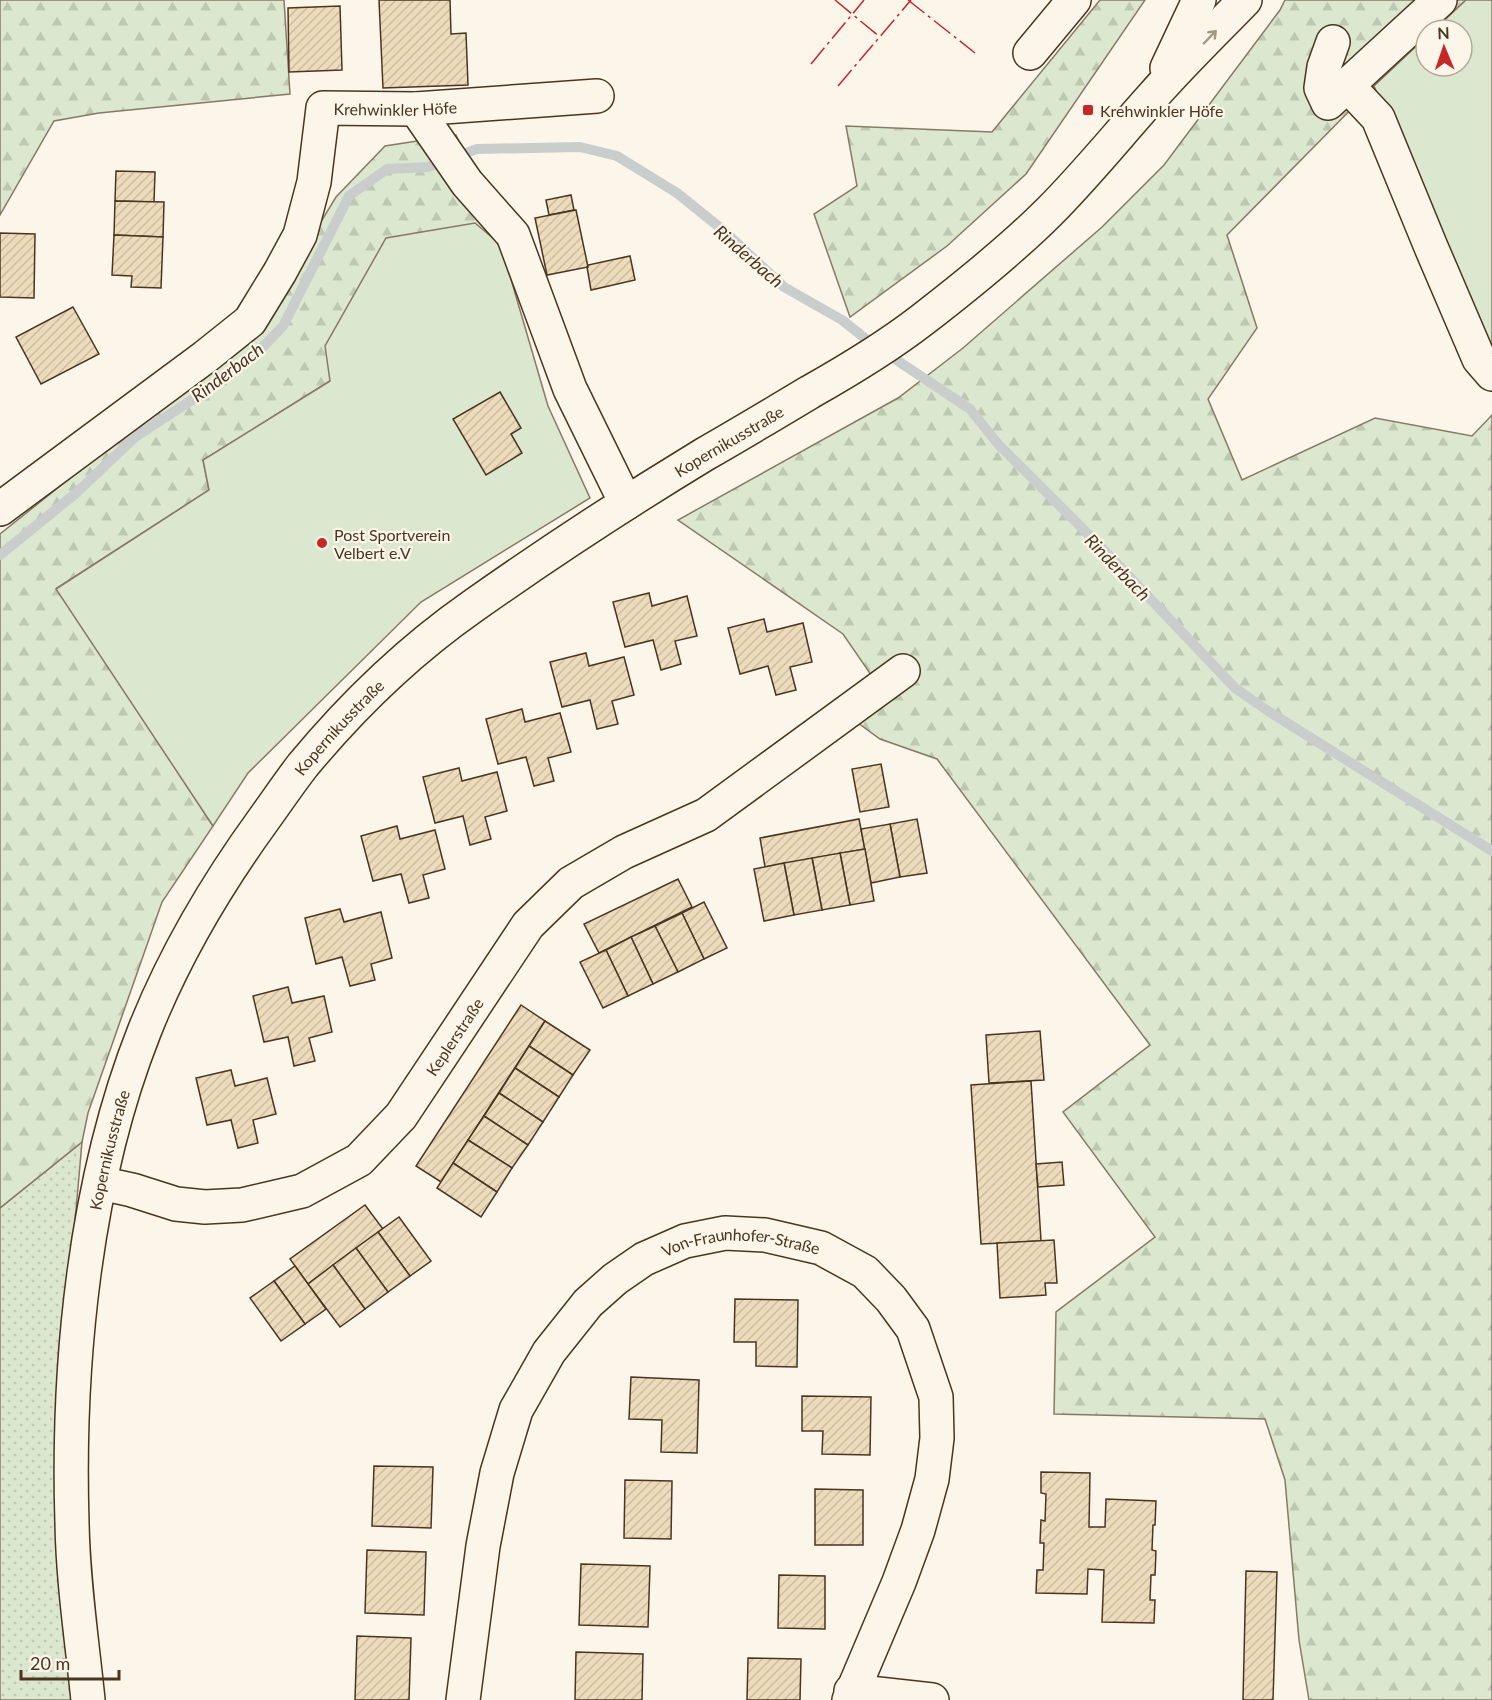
<svg xmlns="http://www.w3.org/2000/svg" width="1492" height="1700" font-family="Lato,sans-serif">
<style>
.grass{fill:url(#grass-dots);stroke:#887966;stroke-width:1.5}
.forest{fill:url(#forest-firs);stroke:#887966;stroke-width:1.5}
.green{fill:#dce7d0;stroke:#887966;stroke-width:1.5}
.lines{fill:none;stroke-linecap:round;stroke-linejoin:round}
.stream{stroke:#c9cecd;stroke-width:10}
.building{fill:url(#building-hatch);stroke:#4a3520;stroke-width:1.5}
.minor-casing{stroke:#4a3520;stroke-width:36}
.minor{stroke:#fbf6e9;stroke-width:33}
.power{stroke:#c62828;stroke-width:1.5;stroke-dasharray:21 4.5 3 4.5;stroke-linecap:butt}
.oneway{stroke:#a29684}
.poi-dot{fill:#c62828;stroke:#fbf6e9;stroke-width:2}
.labels{text-anchor:middle;dominant-baseline:central;stroke-width:4.5;stroke-linejoin:round;paint-order:stroke}
.street-label{font-size:16px;fill:#4a3520;stroke:#fbf6e9}
.poi-label{font-size:16px;fill:#4a3520;stroke:#fbf6e9;text-anchor:start}
.water-label{font-size:18px;font-style:italic;fill:#4a3520;stroke:#fbf6e9}
</style>
<defs>
<pattern id="grass-dots" width="8" height="8" patternUnits="userSpaceOnUse" patternTransform="scale(1.5)"><rect width="8" height="8" fill="#dce7d0"/><path d="M2 2h.1M6 6h.1" fill="none" stroke="#bec7b2" stroke-width="1.8" stroke-linecap="round"/></pattern>
<pattern id="forest-firs" width="22" height="20" patternUnits="userSpaceOnUse" patternTransform="scale(1.5)"><rect width="22" height="20" fill="#dce7d0"/><path d="M5 1l3.5 6h-7zM16 11l3.5 6h-7z" fill="#bec7b2"/></pattern>
<pattern id="building-hatch" width="6" height="6" patternUnits="userSpaceOnUse" patternTransform="scale(1.5)"><rect width="6" height="6" fill="#ecdcbc"/><path d="M-1 1l2-2M0 6l6-6M5 7l2-2" fill="none" stroke="#ccbda1"/></pattern>
</defs>
<rect width="100%" height="100%" fill="#fbf6e9"/>
<path class="grass" d="M 82,1142 L 73,1244 L 72,1700 L 0,1700 L 0,1208 Z"/>
<g class="forest">
<path d="M 0,0 L 284,0 L 290,94 L 99,113 L 54,121 L 0,215 Z"/>
<path d="M 1100,0 L 1145,0 L 1026,174 L 947,246 L 850,317 L 814,214 L 857,186 L 846,126 L 992,132 Z"/>
<path d="M 1285,0 L 1466,0 L 1434,30 L 1426,30 L 1426,37 L 1374,86 L 1227,235 L 1257,328 L 1208,399 L 1242,480 L 1375,418 L 1472,436 L 1492,415 L 1492,1700 L 1309,1700 L 1299,1640 L 1285,1480 L 1265,1419 L 1054,1414 L 1056,1312 L 1155,1237 L 1063,1112 L 1150,1045 L 937,759 L 880,739 L 854,720 L 874,679 L 843,634 L 678,520 L 898,398 L 963,348 L 1102,227 L 1164,165 L 1280,10 Z"/>
<path d="M 456,135 L 501,245 L 330,381 L 203,460 L 209,490 L 57,588 L 213,826 L 162,902 L 88,1113 L 82,1142 L 0,1208 L 0,534 L 255,330 L 336,197 L 385,146 Z"/>
</g>
<g class="green">
<path d="M 1466,0 L 1492,0 L 1492,357 L 1488,353 L 1374,86 L 1426,37 L 1426,66 L 1462,66 L 1462,30 L 1434,30 Z"/>
<path d="M 475,223 L 501,245 L 548,406 L 590,498 L 421,602 L 248,773 L 213,826 L 56,589 L 209,490 L 203,460 L 330,381 L 325,346 L 386,238 Z"/>
</g>
<g class="lines">
<path class="stream" d="M 0,555 L 75,494 L 135,437 L 201,394 L 257,353 L 283,326 L 349,196 L 387,169 L 428,167 L 477,149 L 580,147 L 617,156 L 677,193 L 723,230 L 784,287 L 842,320 L 871,343 L 970,409 L 998,444 L 1102,548 L 1235,688 L 1268,711 L 1492,851"/>
</g>
<g class="building">
<path d="M 379,0 L 450,0 L 451,34 L 466,33 L 468,85 L 383,88 Z"/>
<path d="M 340,6 L 342,70 L 289,72 L 288,8 Z"/>
<path d="M 116,171 L 155,172 L 154,202 L 115,201 Z"/>
<path d="M 571,195 L 574,210 L 549,215 L 546,200 Z"/>
<path d="M 115,201 L 164,202 L 163,237 L 114,235 Z"/>
<path d="M 576,210 L 588,267 L 547,275 L 535,218 Z"/>
<path d="M 0,233 L 35,234 L 34,298 L 0,297 Z"/>
<path d="M 114,235 L 163,237 L 161,288 L 131,287 L 132,276 L 112,275 Z"/>
<path d="M 630,256 L 635,280 L 591,290 L 587,267 L 588,267 L 588,265 Z"/>
<path d="M 73,307 L 99,354 L 41,384 L 16,337 Z"/>
<path d="M 500,392 L 521,428 L 511,434 L 522,453 L 486,475 L 453,419 Z"/>
<path d="M 649,593 L 652,606 L 687,596 L 697,636 L 675,641 L 681,664 L 661,670 L 653,640 L 625,647 L 613,602 Z"/>
<path d="M 764,619 L 767,632 L 803,623 L 812,662 L 790,667 L 796,690 L 776,695 L 768,666 L 740,674 L 728,628 Z"/>
<path d="M 586,653 L 589,666 L 624,657 L 634,695 L 612,701 L 618,724 L 597,729 L 590,700 L 562,707 L 550,662 Z"/>
<path d="M 522,709 L 525,722 L 560,713 L 571,752 L 548,758 L 554,781 L 534,786 L 526,757 L 498,764 L 486,719 Z"/>
<path d="M 881,764 L 889,807 L 860,812 L 852,769 Z"/>
<path d="M 459,768 L 462,781 L 497,772 L 507,811 L 485,817 L 491,839 L 470,845 L 463,816 L 435,823 L 423,777 Z"/>
<path d="M 859,819 L 865,849 L 765,867 L 760,838 Z"/>
<path d="M 917,819 L 927,873 L 900,877 L 890,824 Z"/>
<path d="M 890,824 L 900,877 L 871,883 L 861,829 Z"/>
<path d="M 397,826 L 400,839 L 435,830 L 445,869 L 423,875 L 429,898 L 409,903 L 401,874 L 373,881 L 361,836 Z"/>
<path d="M 865,849 L 874,901 L 850,905 L 840,853 Z"/>
<path d="M 840,853 L 850,905 L 822,910 L 812,858 Z"/>
<path d="M 812,858 L 822,910 L 794,915 L 784,863 Z"/>
<path d="M 784,863 L 794,915 L 764,921 L 754,869 Z"/>
<path d="M 678,879 L 692,907 L 599,953 L 584,924 Z"/>
<path d="M 704,902 L 727,948 L 704,959 L 682,913 Z"/>
<path d="M 340,909 L 344,922 L 381,912 L 392,958 L 371,964 L 375,980 L 350,986 L 342,957 L 316,964 L 305,918 Z"/>
<path d="M 682,913 L 704,959 L 678,972 L 655,926 Z"/>
<path d="M 655,926 L 678,972 L 653,984 L 631,937 Z"/>
<path d="M 631,937 L 653,984 L 628,996 L 606,950 Z"/>
<path d="M 606,950 L 628,996 L 603,1008 L 580,962 Z"/>
<path d="M 288,987 L 292,1003 L 324,996 L 332,1032 L 309,1038 L 315,1061 L 294,1066 L 288,1037 L 264,1042 L 253,996 Z"/>
<path d="M 521,1005 L 545,1021 L 441,1182 L 416,1166 Z"/>
<path d="M 545,1021 L 590,1050 L 573,1075 L 529,1046 Z"/>
<path d="M 1040,1031 L 1044,1080 L 989,1083 L 986,1035 Z"/>
<path d="M 529,1046 L 573,1075 L 559,1097 L 515,1068 Z"/>
<path d="M 515,1068 L 559,1097 L 543,1122 L 499,1093 Z"/>
<path d="M 231,1070 L 235,1086 L 267,1078 L 276,1114 L 253,1120 L 258,1143 L 238,1148 L 231,1120 L 207,1125 L 196,1078 Z"/>
<path d="M 1031,1081 L 1041,1241 L 981,1244 L 971,1085 Z"/>
<path d="M 499,1093 L 543,1122 L 528,1145 L 484,1116 Z"/>
<path d="M 484,1116 L 528,1145 L 512,1168 L 468,1140 Z"/>
<path d="M 468,1140 L 512,1168 L 497,1192 L 453,1163 Z"/>
<path d="M 1062,1162 L 1064,1185 L 1038,1187 L 1036,1164 Z"/>
<path d="M 453,1163 L 497,1192 L 481,1217 L 437,1188 Z"/>
<path d="M 365,1205 L 383,1229 L 308,1284 L 290,1259 Z"/>
<path d="M 399,1217 L 431,1261 L 410,1276 L 378,1232 Z"/>
<path d="M 378,1232 L 410,1276 L 388,1292 L 356,1248 Z"/>
<path d="M 1054,1240 L 1057,1283 L 1045,1283 L 1046,1295 L 1000,1298 L 997,1243 Z"/>
<path d="M 356,1248 L 388,1292 L 365,1309 L 333,1265 Z"/>
<path d="M 333,1265 L 365,1309 L 340,1327 L 308,1284 Z"/>
<path d="M 295,1266 L 326,1309 L 305,1324 L 274,1281 Z"/>
<path d="M 274,1281 L 305,1324 L 281,1341 L 250,1298 Z"/>
<path d="M 735,1299 L 798,1300 L 797,1367 L 756,1366 L 756,1342 L 734,1342 Z"/>
<path d="M 631,1377 L 699,1380 L 697,1453 L 661,1452 L 662,1420 L 629,1419 Z"/>
<path d="M 802,1396 L 871,1397 L 870,1455 L 822,1454 L 823,1431 L 802,1431 Z"/>
<path d="M 374,1466 L 433,1467 L 431,1528 L 372,1526 Z"/>
<path d="M 1041,1472 L 1090,1473 L 1089,1527 L 1105,1527 L 1106,1499 L 1156,1501 L 1155,1525 L 1153,1525 L 1152,1550 L 1156,1551 L 1155,1575 L 1151,1575 L 1150,1600 L 1155,1600 L 1154,1623 L 1102,1622 L 1104,1570 L 1088,1569 L 1087,1594 L 1036,1593 L 1037,1570 L 1043,1570 L 1044,1543 L 1040,1543 L 1041,1520 L 1045,1521 L 1046,1494 L 1041,1493 Z"/>
<path d="M 625,1480 L 672,1481 L 671,1539 L 624,1538 Z"/>
<path d="M 815,1489 L 863,1490 L 863,1545 L 815,1545 Z"/>
<path d="M 367,1550 L 426,1552 L 424,1615 L 365,1613 Z"/>
<path d="M 581,1564 L 650,1566 L 648,1627 L 579,1625 Z"/>
<path d="M 1246,1571 L 1277,1572 L 1273,1700 L 1243,1700 Z"/>
<path d="M 779,1575 L 825,1576 L 825,1629 L 778,1628 Z"/>
<path d="M 357,1636 L 411,1638 L 409,1700 L 355,1700 Z"/>
<path d="M 576,1652 L 643,1654 L 642,1700 L 575,1700 Z"/>
<path d="M 748,1658 L 801,1659 L 800,1700 L 747,1700 Z"/>
</g>
<g class="lines">
<defs>
<g id="minor">
<path d="M 1333,42 L 1324,67 L 1321,88 L 1328,103 L 1440,0"/>
<path d="M 1030,53 L 1074,0"/>
<path d="M 1167,68 L 1199,0"/>
<path d="M 1347,85 L 1378,118 L 1431,247 L 1479,359 L 1492,374"/>
<path d="M 416,109 L 467,183 L 513,235 L 570,389 L 626,503"/>
<path id="s1" d="M 0,509 L 205,357 L 250,321 L 280,272 L 300,235 L 314,182 L 323,108 L 416,109 L 597,96"/>
<path id="s2" d="M 100,1183 L 132,1190 L 176,1204 L 205,1207 L 242,1205 L 302,1191 L 359,1160 L 401,1116 L 528,925 L 571,883 L 624,852 L 706,815 L 903,671"/>
<path d="M 851,1691 L 932,1700"/>
<path id="s3" d="M 88,1700 C 82,1641 73,1582 72,1523 C 67,1363 85,1181 144,1032 C 174,956 216,885 264,819 C 277,801 289,783 303,765 C 352,706 410,650 473,606 C 548,553 626,502 705,454 C 740,434 775,413 810,392 C 849,370 887,347 922,320 C 966,286 1010,251 1049,212 C 1086,175 1118,135 1153,96 C 1182,63 1214,32 1245,0"/>
<path id="s4" d="M 463,1700 L 483,1546 L 497,1473 L 516,1410 L 549,1352 L 588,1303 L 615,1279 L 644,1259 L 685,1241 L 725,1233 L 765,1235 L 821,1248 L 865,1272 L 891,1299 L 913,1329 L 936,1397 L 937,1438 L 932,1479 L 918,1530 L 899,1582 L 849,1700"/>
</g>
</defs>
<use href="#minor" class="minor-casing"/>
<use href="#minor" class="minor"/>
<g class="power">
<path d="M 835,0 L 880,37"/>
<path d="M 908,0 L 975,53"/>
<path d="M 811,64 L 864,0"/>
<path d="M 838,86 L 911,0"/>
</g>
</g>
<defs><path id="oneway-shaft" d="M-6 0H5M1.5-3L5.5 0L1.5 3" fill="none" stroke-width="1.6" stroke-linecap="round" stroke-linejoin="round" transform="scale(1.5)"/></defs>
<use class="oneway" href="#oneway-shaft" transform="translate(1210 37) rotate(-46)"/>
<g class="poi-dot">
<rect x="1082" y="104" width="12" height="12" rx="3"/>
<circle cx="322" cy="543" r="6"/>
</g>
<g class="labels">
<g class="street-label">
<text stroke="none"><textPath href="#s1" startOffset="614">Krehwinkler Höfe</textPath></text>
<text stroke="none"><textPath href="#s3" startOffset="1527">Kopernikusstraße</textPath></text>
<text stroke="none"><textPath href="#s3" startOffset="1041">Kopernikusstraße</textPath></text>
<text stroke="none"><textPath href="#s2" startOffset="428">Keplerstraße</textPath></text>
<text stroke="none"><textPath href="#s3" startOffset="554">Kopernikusstraße</textPath></text>
<text stroke="none"><textPath href="#s4" startOffset="597">Von-Fraunhofer-Straße</textPath></text>
</g>
<g class="poi-label">
<text x="1100" y="110">Krehwinkler Höfe</text>
<text x="334" y="534">Post Sportverein<tspan x="334" dy="18">Velbert e.V</tspan></text>
</g>
<g class="water-label">
<text transform="translate(749 256) rotate(41)">Rinderbach</text>
<text transform="translate(227 372) rotate(-37)">Rinderbach</text>
<text transform="translate(1118 567) rotate(46)">Rinderbach</text>
</g>
</g>
<g transform="translate(1444 48) rotate(358)"><circle r="28" fill="#fbf6e9" stroke="#b4a999" stroke-width="1.5"/>
<path d="M0-4.5L10 22L0 15L-10 22Z" fill="#c62828"/>
<text y="-9" font-size="16" font-weight="bold" text-anchor="middle" fill="#4a3520">N</text>
</g>
<path d="M21 1670v9h98v-9" fill="none" stroke="#4a3520" stroke-width="3"/>
<text x="30" y="1670" font-size="18" fill="#4a3520" stroke="#fbf6e9" stroke-width="4.5" paint-order="stroke">20 m</text>
</svg>
